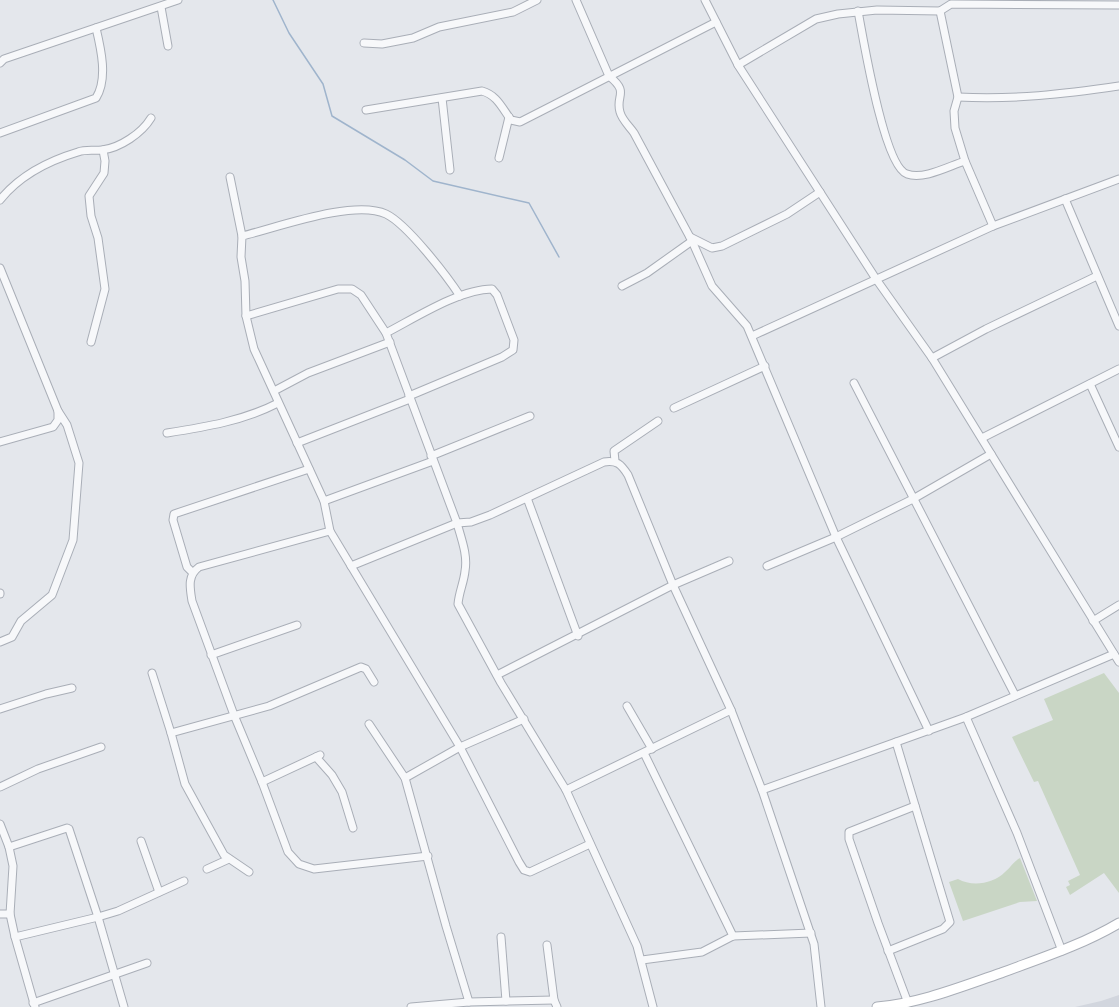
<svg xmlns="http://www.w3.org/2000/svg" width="1119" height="1007" font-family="'Varela Round',sans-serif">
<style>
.built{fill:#d2d6de}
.green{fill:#c9d6c5}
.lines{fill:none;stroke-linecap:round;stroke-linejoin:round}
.stream{stroke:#9fb4cc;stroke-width:1.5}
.street-casing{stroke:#a9aeb7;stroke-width:9}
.secondary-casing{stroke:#a9aeb7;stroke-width:11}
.street{stroke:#f7f8fa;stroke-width:7}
.secondary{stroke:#fff;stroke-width:9}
</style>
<rect width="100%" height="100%" fill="#e4e7ec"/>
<path class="built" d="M 1119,995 L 1119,1007 L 1075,1007 L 1101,1001 Z"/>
<g class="green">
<path d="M 1104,673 L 1119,693 L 1119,893 L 1104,873 L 1070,895 L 1066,887 L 1070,885 L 1068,881 L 1080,875 L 1038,781 L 1034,782 L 1012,737 L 1053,720 L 1044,699 Z"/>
<path d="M 1020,858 L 1037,901 L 1020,902 L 963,921 L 949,882 L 958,879 C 972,887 993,884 1005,872 C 1011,867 1013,862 1020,858 Z"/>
</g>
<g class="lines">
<path class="stream" d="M 273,0 L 289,33 L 323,84 L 332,116 L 405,160 L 433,181 L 529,203 L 559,257"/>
<defs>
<g id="street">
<path d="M 576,0 L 609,76 C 630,93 615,95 620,112 C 622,120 630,127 634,133 L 692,241 L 712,286 L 747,326 L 836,537 L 929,731"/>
<path d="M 705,0 L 738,65 L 876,279 L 932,358 L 1119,662"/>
<path d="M 161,7 L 168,46"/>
<path d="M 858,11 C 863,37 884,167 907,174 C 924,180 949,166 965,161"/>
<path d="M 940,11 L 958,97 L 954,111 L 955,128 L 965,161 L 993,226"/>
<path d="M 364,43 L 382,44 L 413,38 L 439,27 L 513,12 L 537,0"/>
<path d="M 0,63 L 4,59 L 178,0"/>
<path d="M 738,65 L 816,19 L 838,14 L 877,10 L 940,11 L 951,4 L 1119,5"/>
<path d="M 958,97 C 1013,100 1064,94 1119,86"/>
<path d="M 442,98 L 450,170"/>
<path d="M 366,110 L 482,91 C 497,95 502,108 511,120 L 520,122 L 716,22"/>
<path d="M 0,133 L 96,98 C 108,79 101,49 96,28"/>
<path d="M 499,158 L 509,117"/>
<path d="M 230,177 L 242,236"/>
<path d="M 1065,199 L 1119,326"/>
<path d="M 0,200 C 20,175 48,161 78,152 C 86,149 94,151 102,150 C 120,148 142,133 151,118"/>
<path d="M 690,237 L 712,248 L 722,246 L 787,214 L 820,192"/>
<path d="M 0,268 L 58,411 L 58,420 L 53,427 L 0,442"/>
<path d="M 622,286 L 647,273 L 692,241"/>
<path d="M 460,296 C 447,276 407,224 386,214 C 353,199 276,228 242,236 L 241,257 L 245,281 L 246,316 L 254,349 L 324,501 L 330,531 L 460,747 L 519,862 L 524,870 L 530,872 L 590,844"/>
<path d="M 246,316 L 338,289 L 352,289 L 361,295 L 386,333 L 457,523 C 461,538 468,555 465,571 C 464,582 459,592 458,604 L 501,683 L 566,790 L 637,946 L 653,1007"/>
<path d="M 386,333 C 415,318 460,289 492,289 L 497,295 L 514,340 L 513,350 L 502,357 L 409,396"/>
<path d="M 752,336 L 993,226 L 1119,179"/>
<path d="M 91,342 L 105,289 L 98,238 L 91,216 L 89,196 L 104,173 L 105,161 L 103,150"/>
<path d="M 932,358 L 986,329 L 1097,276"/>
<path d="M 854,383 L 1015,695"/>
<path d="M 1090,384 L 1119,447"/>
<path d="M 274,391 L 308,373 L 390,342"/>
<path d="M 674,408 L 765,366"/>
<path d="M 167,433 C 205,427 243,421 278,403"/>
<path d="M 982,438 L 1119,369"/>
<path d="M 297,443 L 410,399"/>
<path d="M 431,456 L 530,416"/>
<path d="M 615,461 L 614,451 L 658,421"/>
<path d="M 527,498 L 578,636"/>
<path d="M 324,501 L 433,461"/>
<path d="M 330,531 L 199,567 C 187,576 190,588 192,601 L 234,715 L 262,782 L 288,852 L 299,864 L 314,869 L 428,856"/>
<path d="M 351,566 L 457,523 L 471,522 L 490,515 L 604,462 C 617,460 621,464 628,475 L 673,585 L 731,710 L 762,790 L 814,944 L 821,1007"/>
<path d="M 767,566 L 836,537 L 913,499 L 991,454"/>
<path d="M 192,572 L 187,567 L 173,520 L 174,514 L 309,469"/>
<path d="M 0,593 L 0,594"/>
<path d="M 1093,621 L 1119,605"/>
<path d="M 0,642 L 12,637 L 21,621 L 52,595 L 73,540 L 79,463 L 67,425 L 58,411"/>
<path d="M 211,655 L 297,625"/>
<path d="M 152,673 L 171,733 L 185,784 L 224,855 L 249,872"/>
<path d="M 497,675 L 673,585 L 729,561"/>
<path d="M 627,706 L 652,749"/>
<path d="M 0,709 L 46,694 L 72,688"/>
<path d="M 966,717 L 1017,833 L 1062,951"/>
<path d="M 369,724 L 405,778 L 446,926 L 469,1002"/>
<path d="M 171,733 L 269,706 L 361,667 L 366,669 L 374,682"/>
<path d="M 644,753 L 733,936"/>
<path d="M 316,757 L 332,775 L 342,792 L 353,828"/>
<path d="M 405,778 L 460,747 L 524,719"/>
<path d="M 262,782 L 320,755"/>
<path d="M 0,787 L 38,769 L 101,747"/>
<path d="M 566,790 L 731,710"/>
<path d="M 762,790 L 966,717 L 1114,654"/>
<path d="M 0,824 L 9,847 L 13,866 L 10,914 L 15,937 L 35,1007"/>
<path d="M 141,841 L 159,892"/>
<path d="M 9,847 L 67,828 L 69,829 L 98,917 L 124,1007"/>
<path d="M 207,869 L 229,859"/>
<path d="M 0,914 L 10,914"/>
<path d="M 15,937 L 98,917 L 118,911 L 184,881"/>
<path d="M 501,937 L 506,1001"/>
<path d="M 547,945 L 554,1000 L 557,1007"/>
<path d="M 888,951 L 943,929 L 950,922 L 896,742"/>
<path d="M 642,960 L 702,952 L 733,936 L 811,933"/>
<path d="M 33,1003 L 147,963"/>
<path d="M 908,1003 L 878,923 L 849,839 L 849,832 L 915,806"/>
<path d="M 411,1007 L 469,1002 L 554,1000"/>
</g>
<path id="secondary" d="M 877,1007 C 921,1003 960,987 1001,973 C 1041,958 1082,945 1119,923"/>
</defs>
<use href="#street" class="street-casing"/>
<use href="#secondary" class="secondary-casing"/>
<use href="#street" class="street"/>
<use href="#secondary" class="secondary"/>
</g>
</svg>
